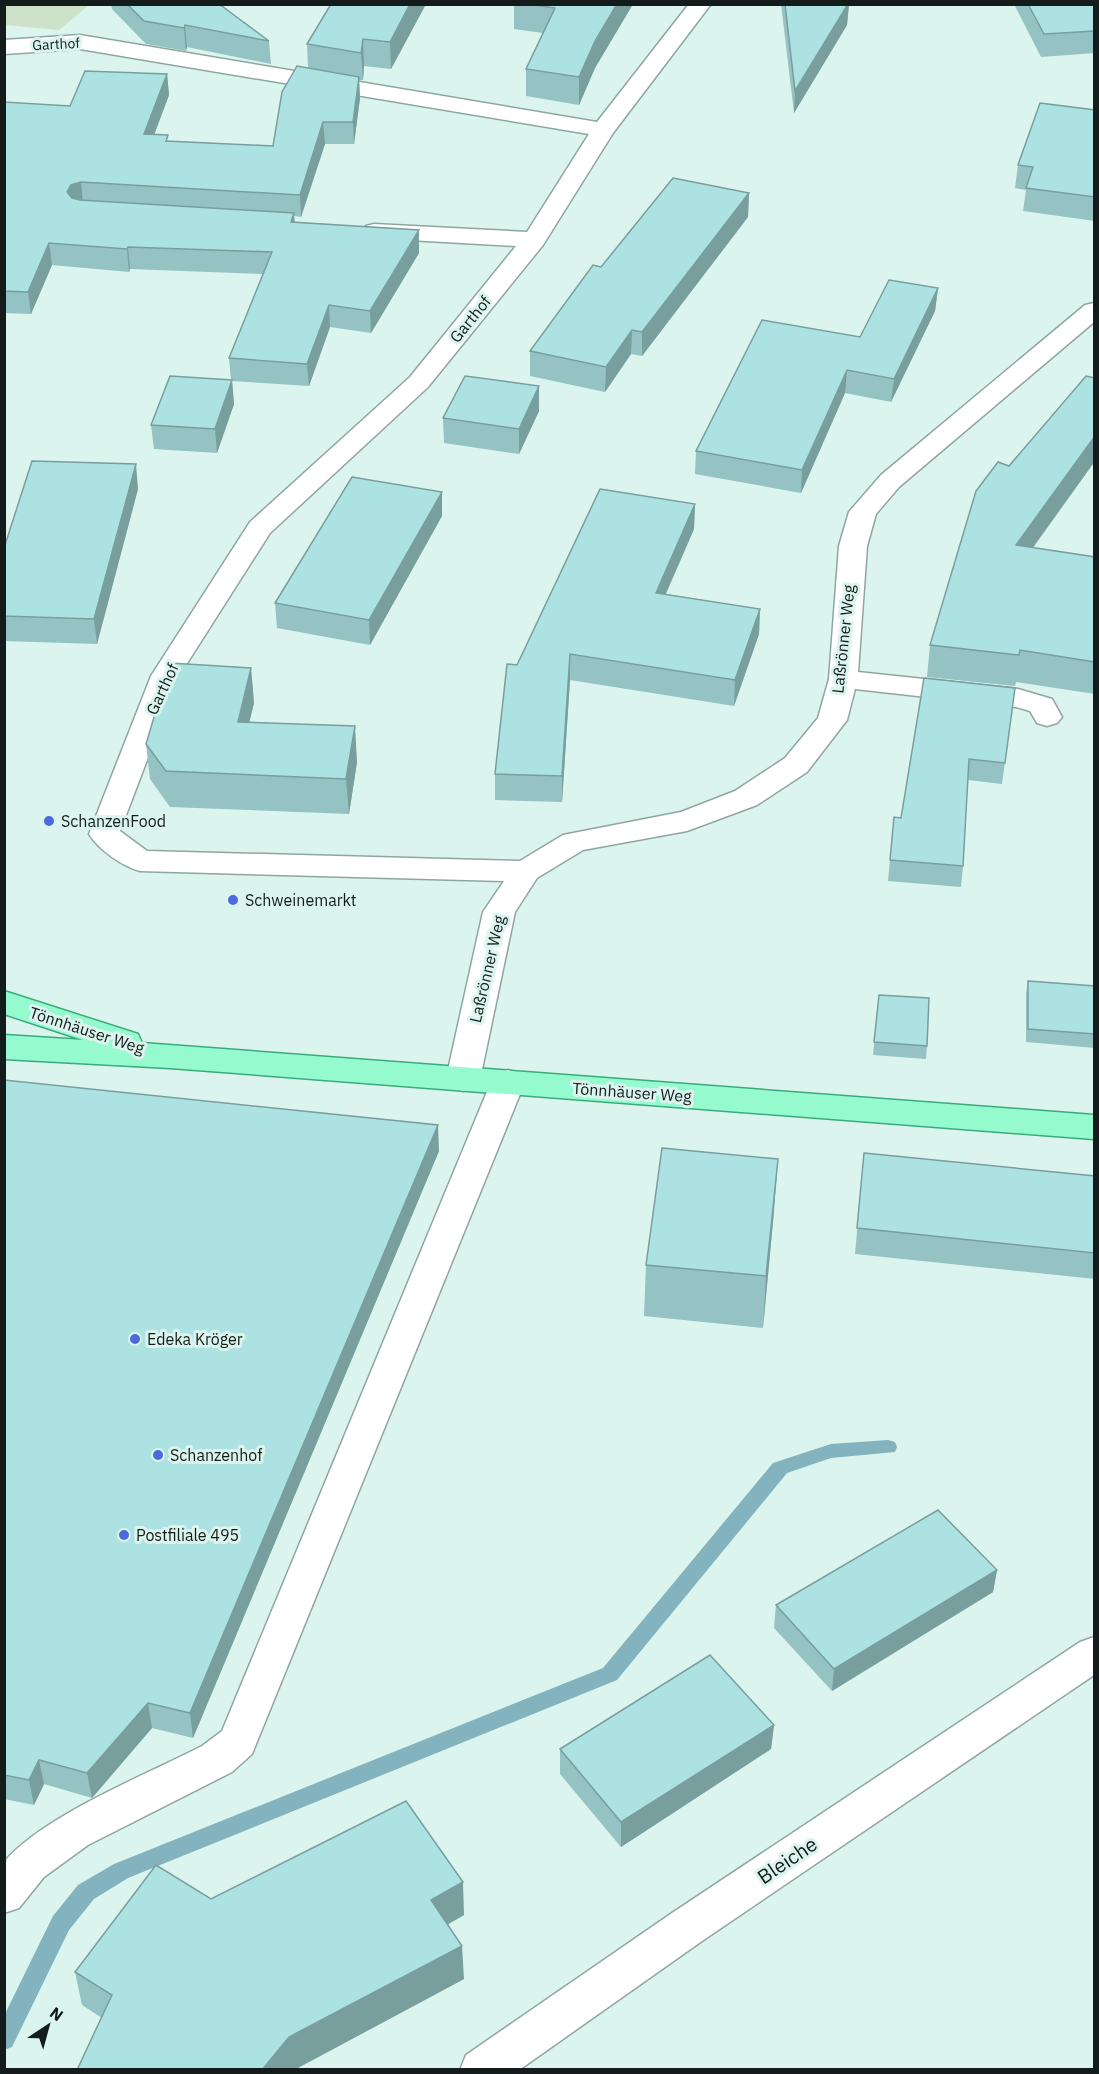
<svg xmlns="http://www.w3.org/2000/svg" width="1099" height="2074" font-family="'IBM Plex Sans',sans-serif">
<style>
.green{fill:#cde2c9}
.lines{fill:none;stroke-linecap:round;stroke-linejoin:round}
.stream{fill:#82b3be;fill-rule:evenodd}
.minor-casing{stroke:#8fa6a0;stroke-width:3}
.major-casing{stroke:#3aac7a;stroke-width:3}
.minor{fill:#fff;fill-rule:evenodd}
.major{fill:#95fbce;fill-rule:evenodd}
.wall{fill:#95c2c2}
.shaded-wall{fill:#799e9e}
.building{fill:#ade2e2;stroke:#799e9e;stroke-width:1.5}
.poi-dot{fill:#4c69dd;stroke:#dbf4ed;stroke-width:2}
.labels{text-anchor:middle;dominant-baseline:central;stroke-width:6;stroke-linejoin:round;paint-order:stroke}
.far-street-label{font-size:14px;fill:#131c1a;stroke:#dbf4ed}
.street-label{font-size:16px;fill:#131c1a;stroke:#dbf4ed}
.poi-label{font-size:16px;fill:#131c1a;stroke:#dbf4ed;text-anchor:start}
.near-street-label{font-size:20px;fill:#131c1a;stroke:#dbf4ed}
</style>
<rect width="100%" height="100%" fill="#dbf4ed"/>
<path class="green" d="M 4,5 L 5,4 L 89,5 L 59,30 L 5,25 Z"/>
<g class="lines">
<path class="stream" d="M 888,1440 L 895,1442 L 897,1447 L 895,1452 L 831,1458 L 787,1473 L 617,1680 L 128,1878 L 94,1899 L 69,1930 L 12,2047 L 4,2050 L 4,2016 L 53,1916 L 78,1885 L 114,1864 L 603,1668 L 773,1463 L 831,1444 Z"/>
<defs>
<g id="minor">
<path d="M 689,4 L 711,4 L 613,133 L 543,245 L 428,387 L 270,533 L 179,676 L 120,831 L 147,851 L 520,861 L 563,835 L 681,812 L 735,791 L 785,758 L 818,718 L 829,679 L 839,546 L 849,512 L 881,475 L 1085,305 L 1094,303 L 1094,322 L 899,487 L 876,514 L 867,546 L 858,672 L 1018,689 L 1052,699 L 1062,717 L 1057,723 L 1047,726 L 1037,723 L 1030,711 L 1016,707 L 855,689 L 847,720 L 807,772 L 757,805 L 687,831 L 583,850 L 537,878 L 515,912 L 480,1079 L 475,1087 L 463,1091 L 451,1087 L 446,1079 L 483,912 L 504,881 L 140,871 C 122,866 99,850 89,834 L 151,676 L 250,522 L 410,377 L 516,246 L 374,238 L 366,236 L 362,231 L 366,226 L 374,224 L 527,232 L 589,134 L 80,49 L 4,54 L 4,40 L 80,35 L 597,122 Z"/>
<path d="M 508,1070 L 520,1074 L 525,1082 L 252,1754 L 232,1772 L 88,1845 L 44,1877 L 19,1908 L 4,1913 L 4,1862 C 44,1815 146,1775 202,1746 L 222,1731 L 491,1082 L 496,1074 Z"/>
<path d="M 1094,1637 L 1094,1675 L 702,1941 L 519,2070 L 460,2070 L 466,2055 L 672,1913 L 1080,1642 Z"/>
</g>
<path id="major" d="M 4,991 L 138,1034 L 142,1043 L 1094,1115 L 1094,1139 L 170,1068 L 4,1059 L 4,1035 L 83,1040 L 4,1014 Z"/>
</defs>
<use href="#minor" class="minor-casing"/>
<use href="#major" class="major-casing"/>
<use href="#minor" class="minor"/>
<use href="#major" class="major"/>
</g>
<g class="wall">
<path d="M 111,4 L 219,4 L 269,41 L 271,64 L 187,47 L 186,51 L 146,44 L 112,9 Z"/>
<path d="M 426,4 L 391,69 L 364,66 L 363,80 L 359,80 L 360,98 L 354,144 L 325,144 L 301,217 L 294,216 L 295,223 L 419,230 L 419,253 L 371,333 L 330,327 L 309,386 L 232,381 L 234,404 L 217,453 L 154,449 L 151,425 L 231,380 L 229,358 L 263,274 L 130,269 L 129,272 L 52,265 L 31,314 L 4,313 L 4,102 L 70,106 L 167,74 L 169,95 L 154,135 L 169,141 L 273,146 L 308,68 L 307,44 Z"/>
<path d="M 514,4 L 633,4 L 595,68 L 579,105 L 526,96 L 526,69 L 543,33 L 514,29 Z"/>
<path d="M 781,4 L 849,4 L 847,25 L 794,113 Z"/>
<path d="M 1014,4 L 1095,4 L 1095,53 L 1041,57 Z"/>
<path d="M 1095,110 L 1095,221 L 1023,211 L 1026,190 L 1015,188 L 1018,165 Z"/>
<path d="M 749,193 L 748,217 L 642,356 L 631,354 L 605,392 L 530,376 L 530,351 L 601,267 Z"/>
<path d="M 938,288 L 935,311 L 891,402 L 845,393 L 801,493 L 695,474 L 696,451 L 860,337 Z"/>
<path d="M 1095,378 L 1095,461 L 1033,548 L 1095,557 L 1095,694 L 1016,682 L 1015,686 L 927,677 L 930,645 L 1009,466 Z"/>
<path d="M 539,411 L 519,454 L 444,443 L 443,418 Z"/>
<path d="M 138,489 L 97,644 L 4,641 L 4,548 Z"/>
<path d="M 442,492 L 442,516 L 370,645 L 277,628 L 275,603 Z"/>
<path d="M 695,504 L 694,529 L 666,594 L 760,609 L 759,634 L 734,706 L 570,680 L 562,802 L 495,800 L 495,774 L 517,665 Z"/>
<path d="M 251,668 L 254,703 L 249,722 L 357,762 L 349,814 L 170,807 L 150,779 L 146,744 Z"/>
<path d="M 1015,688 L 1002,784 L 968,780 L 963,866 L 961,887 L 888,881 L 894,817 L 901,818 Z"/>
<path d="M 1028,981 L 1095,986 L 1095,1048 L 1026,1042 L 1026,994 Z"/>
<path d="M 879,995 L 927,1046 L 926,1059 L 873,1055 Z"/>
<path d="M 4,1080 L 439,1151 L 193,1738 L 152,1728 L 92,1798 L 44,1784 L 34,1805 L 4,1799 Z"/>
<path d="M 864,1153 L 1095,1176 L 1095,1279 L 855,1254 Z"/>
<path d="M 774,1211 L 763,1328 L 644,1316 L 646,1265 Z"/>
<path d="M 997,1570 L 993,1592 L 832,1691 L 774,1628 L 776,1605 Z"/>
<path d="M 774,1725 L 771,1749 L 621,1847 L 560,1774 L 560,1749 Z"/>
<path d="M 211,1899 L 464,1915 L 448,1924 L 464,1979 L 294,2070 L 77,2070 L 102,2018 L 82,2005 L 75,1972 Z"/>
</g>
<g class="shaded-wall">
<path d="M 410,4 L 426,4 L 391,69 L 390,42 Z"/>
<path d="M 617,4 L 633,4 L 595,68 L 579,105 L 579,77 L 595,41 Z"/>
<path d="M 848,4 L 849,4 L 847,25 L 794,113 L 795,91 Z"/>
<path d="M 185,25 L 187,47 L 186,51 L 184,28 Z"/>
<path d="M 363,39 L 364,66 L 363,80 L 361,53 Z"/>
<path d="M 167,74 L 169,95 L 146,156 L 144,134 Z"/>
<path d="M 359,77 L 360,98 L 354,144 L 353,122 Z"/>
<path d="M 323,122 L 325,144 L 301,217 L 300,195 Z"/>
<path d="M 81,182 L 83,204 L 73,207 L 67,192 L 71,185 Z"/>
<path d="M 749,193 L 748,217 L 642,356 L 642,332 Z"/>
<path d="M 294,213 L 295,235 L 291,222 Z"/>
<path d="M 419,230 L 419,253 L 371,333 L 370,311 Z"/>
<path d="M 49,243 L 52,265 L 31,314 L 28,292 Z"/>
<path d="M 128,247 L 130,269 L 129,272 L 127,249 Z"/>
<path d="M 938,288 L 935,311 L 891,402 L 894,379 Z"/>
<path d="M 329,305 L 330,327 L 309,386 L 307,364 Z"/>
<path d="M 632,330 L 631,354 L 605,392 L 606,367 Z"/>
<path d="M 847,370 L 845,393 L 801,493 L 802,470 Z"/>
<path d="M 232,380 L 234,404 L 217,453 L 215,429 Z"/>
<path d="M 539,386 L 539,411 L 519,454 L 519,429 Z"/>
<path d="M 1095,436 L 1095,461 L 1012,576 L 1016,545 Z"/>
<path d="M 136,464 L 138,489 L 97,644 L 94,619 Z"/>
<path d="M 442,492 L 442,516 L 370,645 L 369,620 Z"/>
<path d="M 695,504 L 694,529 L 655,618 L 656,593 Z"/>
<path d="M 760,609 L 759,634 L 734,706 L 735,680 Z"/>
<path d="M 570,654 L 570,680 L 562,802 L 562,776 Z"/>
<path d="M 251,668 L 254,703 L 241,757 L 238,722 Z"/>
<path d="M 355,726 L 357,762 L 349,814 L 346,779 Z"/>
<path d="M 438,1125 L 439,1151 L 193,1738 L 190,1713 Z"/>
<path d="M 778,1159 L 774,1211 L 763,1328 L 766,1276 Z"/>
<path d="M 997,1570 L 993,1592 L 832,1691 L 834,1669 Z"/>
<path d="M 148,1703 L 152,1728 L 92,1798 L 87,1773 Z"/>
<path d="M 774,1725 L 771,1749 L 621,1847 L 621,1822 Z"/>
<path d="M 39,1760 L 44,1784 L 34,1805 L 29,1780 Z"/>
<path d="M 463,1882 L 464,1915 L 433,1933 L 431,1900 Z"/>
<path d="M 462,1946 L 464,1979 L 294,2070 L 262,2070 L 289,2037 Z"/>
</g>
<g class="building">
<path d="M 127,4 L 219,4 L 269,41 L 185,25 L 184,28 L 144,21 Z"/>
<path d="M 331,4 L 410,4 L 390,42 L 363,39 L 361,53 L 307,44 Z"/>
<path d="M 528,4 L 617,4 L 595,41 L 579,77 L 526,69 L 555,8 Z"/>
<path d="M 785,4 L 848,4 L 795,91 Z"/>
<path d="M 1028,4 L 1095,4 L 1095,31 L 1044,34 Z"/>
<path d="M 297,66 L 359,77 L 353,122 L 323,122 L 300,195 L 81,182 L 71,185 L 67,192 L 72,198 L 80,200 L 294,213 L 291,222 L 419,230 L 370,311 L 329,305 L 307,364 L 229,358 L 272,252 L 128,247 L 127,249 L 49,243 L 28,292 L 4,291 L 4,102 L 70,106 L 85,71 L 167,74 L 144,134 L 168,135 L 166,141 L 273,146 L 282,92 Z"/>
<path d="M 1040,103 L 1095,110 L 1095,197 L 1026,188 L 1033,167 L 1018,165 Z"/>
<path d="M 673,178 L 749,193 L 642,332 L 632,330 L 606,367 L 530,351 L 593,265 L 601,267 Z"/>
<path d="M 889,280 L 938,288 L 894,379 L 847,370 L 802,470 L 696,451 L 762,320 L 860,337 Z"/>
<path d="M 170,376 L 232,380 L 215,429 L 151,425 Z"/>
<path d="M 465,376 L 539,386 L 519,429 L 443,418 Z"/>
<path d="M 1086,376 L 1095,378 L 1095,436 L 1016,545 L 1095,557 L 1095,662 L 1020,650 L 1019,655 L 930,645 L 976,491 L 998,462 L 1009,466 Z"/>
<path d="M 32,461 L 136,464 L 94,619 L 4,616 L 4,548 Z"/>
<path d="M 352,477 L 442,492 L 369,620 L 275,603 Z"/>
<path d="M 600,489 L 695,504 L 656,593 L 760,609 L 735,680 L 570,654 L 562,776 L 495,774 L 507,664 L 517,665 Z"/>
<path d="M 170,663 L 251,668 L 238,722 L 355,726 L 346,779 L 166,771 L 146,744 Z"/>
<path d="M 924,678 L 1015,688 L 1005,763 L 969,759 L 963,866 L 890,860 L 894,817 L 901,818 Z"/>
<path d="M 1028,981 L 1095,986 L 1095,1034 L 1028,1029 Z"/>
<path d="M 879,995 L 929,998 L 927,1046 L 874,1042 Z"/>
<path d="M 4,1080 L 438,1125 L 190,1713 L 148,1703 L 87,1773 L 39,1760 L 29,1780 L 4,1775 Z"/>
<path d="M 662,1148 L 778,1159 L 766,1276 L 646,1265 Z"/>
<path d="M 864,1153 L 1095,1176 L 1095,1253 L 857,1228 Z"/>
<path d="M 938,1510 L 997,1570 L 834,1669 L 776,1605 Z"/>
<path d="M 710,1655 L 774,1725 L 621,1822 L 560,1749 Z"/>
<path d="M 406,1801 L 463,1882 L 431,1900 L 462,1946 L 289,2037 L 262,2070 L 77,2070 L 112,1995 L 75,1972 L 156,1865 L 211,1899 Z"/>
</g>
<g class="poi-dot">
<circle cx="49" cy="821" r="6"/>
<circle cx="233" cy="900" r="6"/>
<circle cx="135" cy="1339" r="6"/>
<circle cx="158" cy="1455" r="6"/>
<circle cx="124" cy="1535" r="6"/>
</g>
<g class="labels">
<g class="far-street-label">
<text transform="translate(56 44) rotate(-3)">Garthof</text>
</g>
<g class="street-label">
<text transform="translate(470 319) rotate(-51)">Garthof</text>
<text transform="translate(843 639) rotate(-84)">Laßrönner Weg</text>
<text transform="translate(162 689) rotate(-65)">Garthof</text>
<text transform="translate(487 969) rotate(-77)">Laßrönner Weg</text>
<text transform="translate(87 1030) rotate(18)">Tönnhäuser Weg</text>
<text transform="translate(632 1092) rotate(4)">Tönnhäuser Weg</text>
</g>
<g class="poi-label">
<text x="61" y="821">SchanzenFood</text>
<text x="245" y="900">Schweinemarkt</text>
<text x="147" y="1339">Edeka Kröger</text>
<text x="170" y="1455">Schanzenhof</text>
<text x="136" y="1535">Postfiliale 495</text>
</g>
<g class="near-street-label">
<text transform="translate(787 1860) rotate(-34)">Bleiche</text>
</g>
</g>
<rect width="1099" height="2074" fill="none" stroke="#131c1a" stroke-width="12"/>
<g transform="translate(48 2026) rotate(36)" stroke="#dbf4ed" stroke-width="4.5" paint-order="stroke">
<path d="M0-4.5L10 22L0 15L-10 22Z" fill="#131c1a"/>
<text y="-9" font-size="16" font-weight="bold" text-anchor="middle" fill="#131c1a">N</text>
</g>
</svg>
